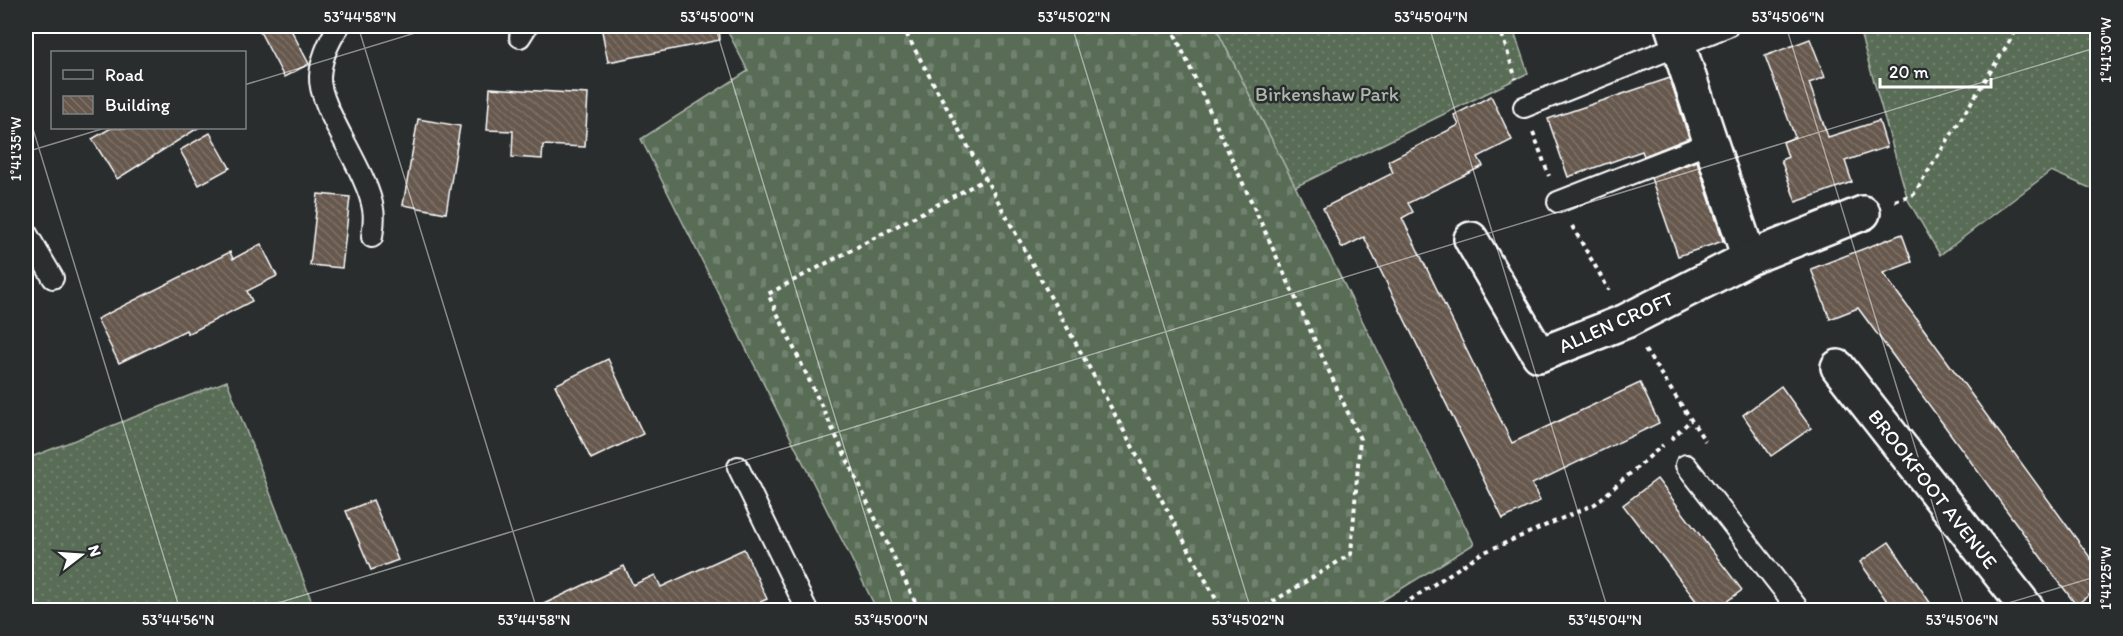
<svg xmlns="http://www.w3.org/2000/svg" width="2123" height="636" font-family="Itim,sans-serif">
<style>
.grass{fill:url(#grass-dots);stroke:#acb6aa;stroke-width:1.5}
.cemetery{fill:url(#cemetery-stones);stroke:#acb6aa;stroke-width:1.5}
.building{fill:url(#building-back-hatch);stroke:#fff;stroke-width:1.5}
.lines{fill:none;stroke-linecap:round;stroke-linejoin:round}
.service-casing{stroke:#fff;stroke-width:24}
.minor-casing{stroke:#fff;stroke-width:38}
.path{stroke:#fff;stroke-width:4;stroke-dasharray:4.5 4.5;stroke-linecap:butt}
.service{stroke:#2a2d2e;stroke-width:20}
.minor{stroke:#2a2d2e;stroke-width:33}
.ticks{fill:none;stroke:#fff;stroke-width:1.5;stroke-opacity:0.45}
.labels{text-anchor:middle;dominant-baseline:central;stroke-width:5;stroke-linejoin:round;paint-order:stroke}
.park-label{font-size:20px;fill:#acb6aa;stroke:#2a2d2e}
.street-label{font-size:20px;fill:#fff;stroke:#2a2d2e}
.neatline{fill:none;stroke:#fff;stroke-width:2}
.ticks-label{font-size:15px;text-anchor:middle;fill:#fff}
</style>
<defs>
<pattern id="grass-dots" width="8" height="8" patternUnits="userSpaceOnUse" patternTransform="scale(1.5)"><rect width="8" height="8" fill="#586c56"/><path d="M2 2h.1M6 6h.1" fill="none" stroke="#71826f" stroke-width="1.8" stroke-linecap="round"/></pattern>
<pattern id="cemetery-stones" width="16" height="16" patternUnits="userSpaceOnUse" patternTransform="scale(1.5)"><rect width="16" height="16" fill="#586c56"/><path d="M2 7V4a2 2 0 0 1 4 0v3zM10 15v-3a2 2 0 0 1 4 0v3z" fill="#71826f"/></pattern>
<pattern id="building-back-hatch" width="6" height="6" patternUnits="userSpaceOnUse" patternTransform="scale(1.5)"><rect width="6" height="6" fill="#66584d"/><path d="M-1 5l2 2M0 0l6 6M5-1l2 2" fill="none" stroke="#7d7168"/></pattern>
</defs>
<rect width="100%" height="100%" fill="#2a2d2e"/>
<filter id="ink" filterUnits="userSpaceOnUse"><feTurbulence type="fractalNoise" baseFrequency=".0167" numOctaves="2"/><feDisplacementMap in="SourceGraphic" scale="12" xChannelSelector="R" yChannelSelector="G"/><feConvolveMatrix kernelMatrix="1 2 1 2 8 2 1 2 1" color-interpolation-filters="sRGB"/></filter>
<g filter="url(#ink)">
<g class="grass">
<path d="M 1215,26 L 1512,26 L 1528,73 L 1295,187 Z"/>
<path d="M 1858,26 L 2097,26 L 2097,191 L 2051,171 L 1940,255 L 1908,200 Z"/>
<path d="M 227,381 L 315,610 L 26,610 L 26,459 Z"/>
</g>
<path class="cemetery" d="M 725,26 L 1215,26 L 1474,544 L 1367,610 L 877,610 L 641,139 L 748,71 Z"/>
<g class="building">
<path d="M 257,26 L 289,26 L 309,64 L 284,77 Z"/>
<path d="M 601,26 L 719,26 L 720,40 L 608,62 Z"/>
<path d="M 1810,39 L 1825,77 L 1809,83 L 1828,137 L 1879,121 L 1887,147 L 1845,161 L 1852,182 L 1796,202 L 1781,160 L 1788,157 L 1783,142 L 1795,137 L 1765,56 Z"/>
<path d="M 1670,78 L 1689,138 L 1644,156 L 1642,151 L 1568,177 L 1548,119 Z"/>
<path d="M 490,88 L 588,94 L 585,147 L 543,145 L 542,159 L 512,157 L 513,131 L 487,130 Z"/>
<path d="M 1491,96 L 1512,140 L 1478,157 L 1483,166 L 1408,203 L 1413,212 L 1402,218 L 1512,443 L 1640,383 L 1659,423 L 1532,484 L 1540,501 L 1503,519 L 1364,237 L 1342,248 L 1323,208 L 1393,173 L 1388,161 L 1459,125 L 1454,115 Z"/>
<path d="M 418,119 L 460,126 L 446,213 L 403,205 Z"/>
<path d="M 111,128 L 198,128 L 117,179 L 92,139 Z"/>
<path d="M 210,133 L 230,168 L 199,185 L 180,150 Z"/>
<path d="M 1697,161 L 1723,241 L 1678,256 L 1651,178 Z"/>
<path d="M 318,194 L 350,197 L 342,268 L 310,265 Z"/>
<path d="M 1902,234 L 1912,262 L 1883,273 L 2097,567 L 2097,589 L 2076,605 L 1858,308 L 1830,319 L 1811,269 Z"/>
<path d="M 261,244 L 277,276 L 247,291 L 252,301 L 188,334 L 186,330 L 119,363 L 97,319 L 230,252 L 233,259 Z"/>
<path d="M 608,359 L 643,434 L 591,459 L 555,385 Z"/>
<path d="M 1781,386 L 1811,428 L 1771,456 L 1743,415 Z"/>
<path d="M 1657,479 L 1742,590 L 1715,610 L 1703,610 L 1623,505 Z"/>
<path d="M 373,500 L 398,560 L 371,570 L 346,511 Z"/>
<path d="M 1889,542 L 1935,610 L 1893,610 L 1860,562 Z"/>
<path d="M 744,549 L 767,599 L 742,610 L 531,610 L 624,566 L 633,585 L 655,575 L 661,587 Z"/>
</g>
<g class="lines">
<defs>
<g id="service">
<path d="M 339,26 C 329,41 321,58 320,77 C 318,107 368,172 373,209 C 375,218 373,228 372,237"/>
<path d="M 520,37 L 527,26"/>
<path d="M 1524,107 L 1728,26"/>
<path d="M 1558,202 L 1712,142"/>
<path d="M 26,232 L 53,278"/>
<path d="M 1686,465 L 1799,610"/>
<path d="M 738,467 L 807,610"/>
</g>
<g id="minor">
<path d="M 1672,26 L 1749,258"/>
<path d="M 1471,239 L 1539,355 L 1626,321 L 1749,258 L 1863,213"/>
<path d="M 1838,367 L 2028,610"/>
</g>
</defs>
<use href="#service" class="service-casing"/>
<use href="#minor" class="minor-casing"/>
<g class="path">
<path d="M 902,26 L 1222,610"/>
<path d="M 1171,26 L 1360,439 L 1351,554 L 1259,610"/>
<path d="M 1429,26 L 1502,33"/>
<path d="M 1499,26 L 1516,79"/>
<path d="M 1533,132 L 1549,176"/>
<path d="M 1895,201 L 1914,194 L 2019,26"/>
<path d="M 1572,226 L 1609,290"/>
<path d="M 1645,350 L 1705,441"/>
<path d="M 1671,439 L 1690,421"/>
<path d="M 919,610 L 768,294 L 986,179"/>
<path d="M 1395,610 L 1480,554 L 1595,504 L 1663,445"/>
</g>
<use href="#service" class="service"/>
<use href="#minor" class="minor"/>
</g>
</g>
<path class="ticks" d="M 358,26 L 537,610M 715,26 L 894,610M 1072,26 L 1251,610M 1429,26 L 1608,610M 1786,26 L 1965,610M 244,85 L 438,26M 26,106 L 180,610M 26,152 L 105,128M 255,610 L 2098,47M 1985,610 L 2098,576"/>
<g class="labels">
<g class="park-label">
<text x="1327" y="94">Birkenshaw Park</text>
</g>
<g class="street-label">
<text transform="translate(1616 322) rotate(-24)">ALLEN CROFT</text>
<text transform="translate(1933 489) rotate(52)">BROOKFOOT AVENUE</text>
</g>
</g>
<rect width="2123" height="636" fill="none" stroke="#2a2d2e" stroke-width="66"/>
<rect x="51" y="51" width="195" height="78" fill="#2a2d2e" stroke="#7f8182" stroke-width="1.5"/>
<rect x="63" y="70" width="30" height="9" fill="#2a2d2e" stroke="#7f8182" stroke-width="1.5"/>
<text x="105" y="81" font-size="18" fill="#ffffff">Road</text>
<rect x="63" y="96" width="30" height="18" fill="url(#building-back-hatch)" stroke="#7f8182" stroke-width="1.5"/>
<text x="105" y="111" font-size="18" fill="#ffffff">Building</text>
<g transform="translate(81 555) rotate(73)" stroke="#2a2d2e" stroke-width="4.5" paint-order="stroke">
<path d="M0-4.5L10 22L0 15L-10 22Z" fill="#ffffff"/>
<text y="-9" font-size="16" font-weight="bold" text-anchor="middle" fill="#ffffff">N</text>
</g>
<path d="M1880 78v9h111v-9" fill="none" stroke="#ffffff" stroke-width="3"/>
<text x="1889" y="78" font-size="18" fill="#ffffff" stroke="#2a2d2e" stroke-width="4.5" paint-order="stroke">20 m</text>
<rect x="33" y="33" width="2057" height="570" class="neatline"/>
<g class="ticks-label">
<text x="360" y="22">53°44'58"N</text>
<text x="717" y="22">53°45'00"N</text>
<text x="1074" y="22">53°45'02"N</text>
<text x="1431" y="22">53°45'04"N</text>
<text x="1788" y="22">53°45'06"N</text>
<text transform="translate(2106 50) rotate(-90)" y="5">1°41'30"W</text>
<text transform="translate(16 149) rotate(-90)" y="5">1°41'35"W</text>
<text transform="translate(2106 578) rotate(-90)" y="5">1°41'25"W</text>
<text x="178" y="625">53°44'56"N</text>
<text x="534" y="625">53°44'58"N</text>
<text x="891" y="625">53°45'00"N</text>
<text x="1248" y="625">53°45'02"N</text>
<text x="1605" y="625">53°45'04"N</text>
<text x="1962" y="625">53°45'06"N</text>
</g>
</svg>
